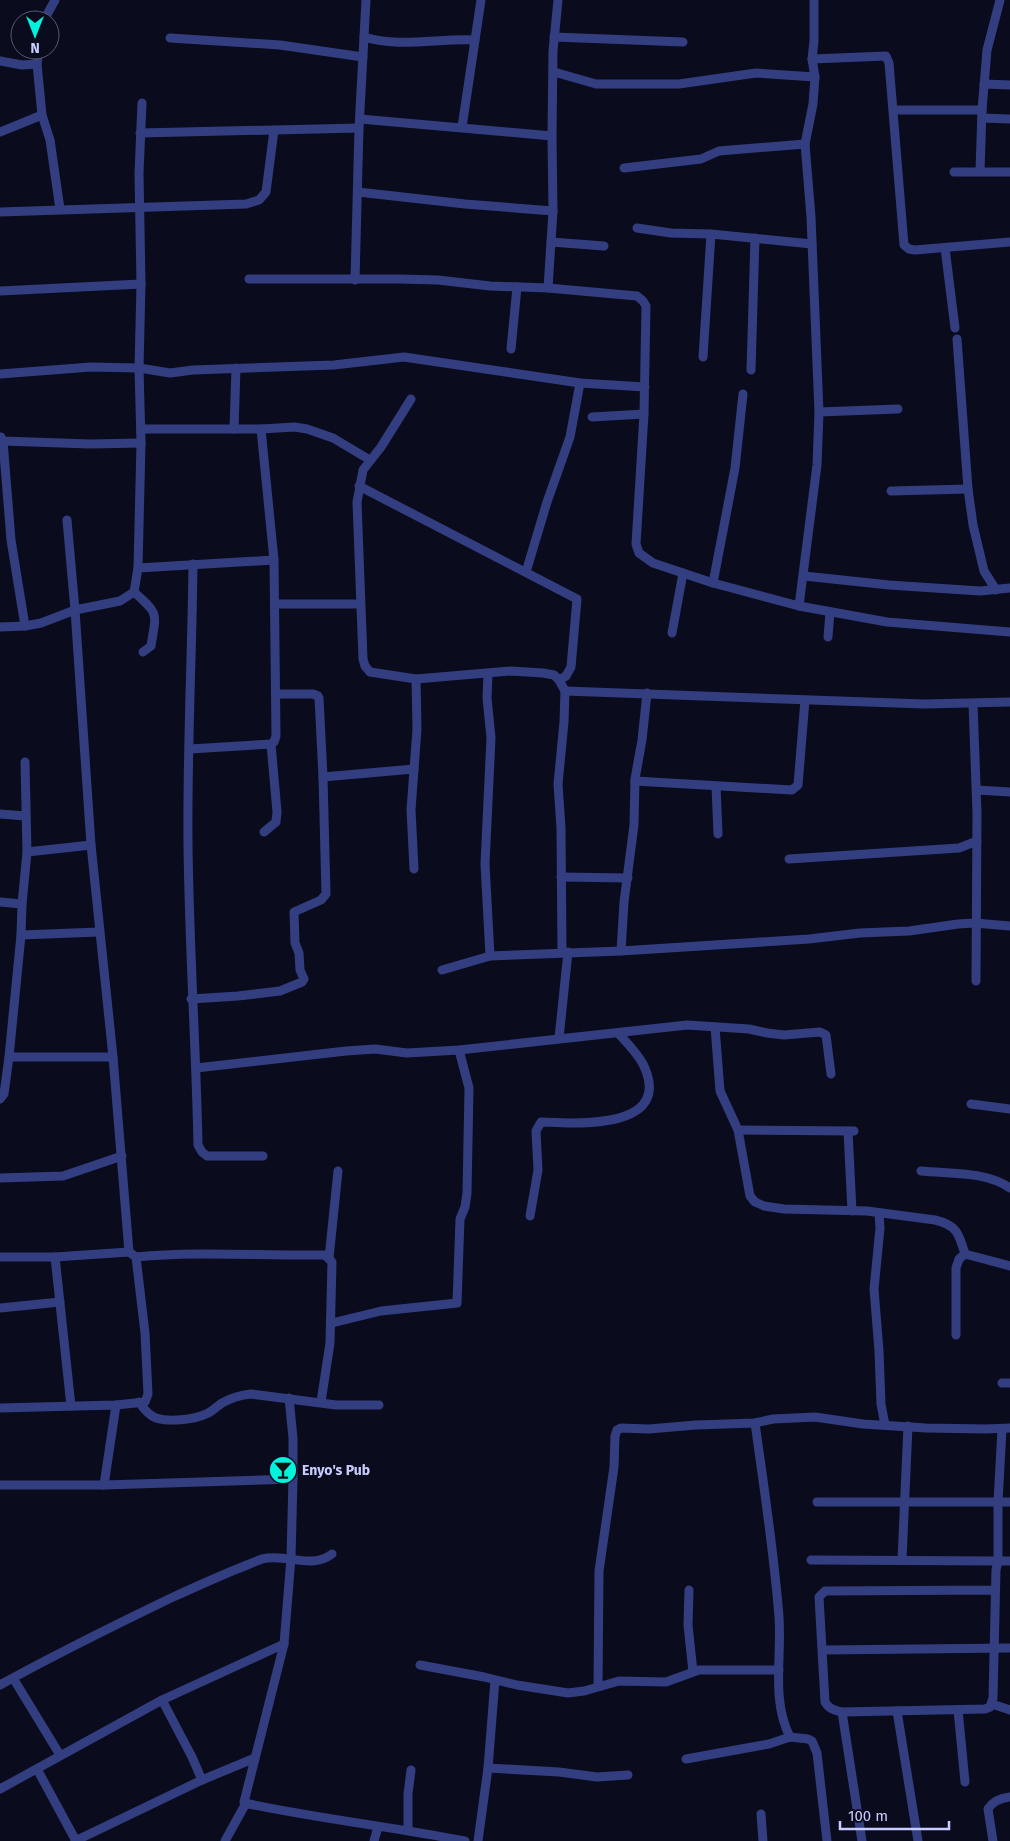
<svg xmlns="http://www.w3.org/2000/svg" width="1010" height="1841" font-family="'Fira Sans',sans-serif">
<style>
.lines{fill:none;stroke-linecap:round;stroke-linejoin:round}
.minor{stroke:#333e80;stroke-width:9}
.labels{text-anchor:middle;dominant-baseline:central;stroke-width:5;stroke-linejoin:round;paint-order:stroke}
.poi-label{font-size:14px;font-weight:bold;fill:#c8ccff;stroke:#0b0b1e;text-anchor:start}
</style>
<rect width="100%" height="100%" fill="#0b0b1e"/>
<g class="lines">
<g class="minor">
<path d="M 44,20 L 55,0"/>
<path d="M 364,37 C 399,48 439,38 475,40"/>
<path d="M 554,37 L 683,42"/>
<path d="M 170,38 L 280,45 L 363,57"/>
<path d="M 39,50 L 37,64 L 42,115 L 50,140 L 60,209"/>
<path d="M 812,59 L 886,56 L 889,63 L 904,245 L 909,249 L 915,250 L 1010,242"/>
<path d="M 0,61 L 22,65 L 37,64"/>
<path d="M 554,72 L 596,84 L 679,84 L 756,73 L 815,77"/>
<path d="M 984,84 L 1010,85"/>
<path d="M 894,110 L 982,110"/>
<path d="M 982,118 L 1010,119"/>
<path d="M 360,119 L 552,136"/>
<path d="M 462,127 L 481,0"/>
<path d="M 0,132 L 42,115"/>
<path d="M 140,133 L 359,128"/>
<path d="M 624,168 L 701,159 L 719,151 L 805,144"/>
<path d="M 980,171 L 982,110 L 987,50 L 1000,0"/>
<path d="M 954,172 L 1010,172"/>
<path d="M 358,192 L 465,204 L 553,211"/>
<path d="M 0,212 L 246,204 L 259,200 L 266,192 L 274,130"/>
<path d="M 637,228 L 671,233 L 711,234 L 812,244"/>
<path d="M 551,242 L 604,246"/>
<path d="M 945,248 L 955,328"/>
<path d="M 249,279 L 399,279 L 438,280 L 490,286 L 548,288 L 637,296 L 643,301 L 646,306 L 644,414 L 636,544 L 639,553 L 653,563 L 713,583 L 799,606 L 887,622 L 1010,632"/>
<path d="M 355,280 L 359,128 L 366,0"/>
<path d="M 548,288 L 553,211 L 552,136 L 553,51 L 558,0"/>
<path d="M 0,291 L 141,284"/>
<path d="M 957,339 L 968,489 L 973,525 L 984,571 L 996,590"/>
<path d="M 511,349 L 517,287"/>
<path d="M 703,357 L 711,234"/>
<path d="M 751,370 L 755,238"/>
<path d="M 0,374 L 91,367 L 139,368 L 170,373 L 193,370 L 334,365 L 404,357 L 580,383 L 645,387"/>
<path d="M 411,399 L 381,447 L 363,470 L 357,502 L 363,659 L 365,666 L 370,672 L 416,679 L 511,671 L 543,673 L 554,675 L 559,680 L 565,691 L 564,722 L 558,784 L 561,828 L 562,952"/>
<path d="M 819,412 L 898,409"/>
<path d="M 592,417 L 644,414"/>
<path d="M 141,429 L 261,429 L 295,427 L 307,429 L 333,438 L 370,460"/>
<path d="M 234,429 L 236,368"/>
<path d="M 1,437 L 3,441 L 90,444 L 141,443"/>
<path d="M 3,441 L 11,540 L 25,626"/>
<path d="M 359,486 L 577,599 L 571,667 L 566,676 L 559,680"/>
<path d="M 891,491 L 968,489"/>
<path d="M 193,564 C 192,657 187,751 188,844 C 189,944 196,1045 198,1145 L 202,1152 L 207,1156 L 263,1156"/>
<path d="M 138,568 L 274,560"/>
<path d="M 526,572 L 547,502 L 570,437 L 580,383"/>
<path d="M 804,576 L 889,585 L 980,591 L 1010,588"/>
<path d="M 713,583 L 735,468 L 743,394"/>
<path d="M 134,592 C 160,615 156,613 151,646 L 143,652"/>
<path d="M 275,604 L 360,604"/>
<path d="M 799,606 L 817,465 L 819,412 L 811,217 L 805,144 L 813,104 L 815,77 L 812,59 L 814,41 L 814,0"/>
<path d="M 0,627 L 25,626 L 41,623 L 75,610 L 120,601 L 134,592 L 138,568 L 141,443 L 139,368 L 141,284 L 139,173 L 142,103"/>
<path d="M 672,633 L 683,573"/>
<path d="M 828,637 L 830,612"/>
<path d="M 488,674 L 487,698 L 491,738 L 485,864 L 490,956"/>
<path d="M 565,691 L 924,704 L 1010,702"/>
<path d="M 973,704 L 977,813 L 976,981"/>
<path d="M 190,749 L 271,744 L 274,742 L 276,736 L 274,560 L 261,429"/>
<path d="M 323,777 L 414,769"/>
<path d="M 635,781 L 792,790 L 798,785 L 805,700"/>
<path d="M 716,786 L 718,834"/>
<path d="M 977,790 L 1010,792"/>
<path d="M 0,814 L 25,816"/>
<path d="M 264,832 L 276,822 L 277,812 L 271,744"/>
<path d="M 27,852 L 91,845"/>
<path d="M 789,859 L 959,848 L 977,841"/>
<path d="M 414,869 L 411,810 L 417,729 L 416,679"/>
<path d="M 561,877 L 628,878"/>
<path d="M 0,902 L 22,904"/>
<path d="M 21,935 L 99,932"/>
<path d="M 621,951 L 624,902 L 634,825 L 635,779 L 642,740 L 647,693"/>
<path d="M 442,970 L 490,956 L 621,951 L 809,939 L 860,933 L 909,931 L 958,924 L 975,923 L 1010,926"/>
<path d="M 191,999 L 238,996 L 280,991 L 302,982 L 304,979 L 300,970 L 299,953 L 295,943 L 294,912 L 321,900 L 326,894 L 323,777 L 319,698 L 318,696 L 313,694 L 276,694"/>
<path d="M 715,1027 L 720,1091 L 738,1130 L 750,1196 L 755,1202 L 764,1206 L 784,1209 L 867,1211 L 935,1220 C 957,1225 959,1234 965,1254 L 1010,1266"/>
<path d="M 559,1038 L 568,952"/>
<path d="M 9,1057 L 113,1057"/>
<path d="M 196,1068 L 346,1051 L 375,1049 L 407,1053 L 459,1050 L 687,1025 L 749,1029 L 767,1033 L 784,1035 L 820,1032 L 826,1035 L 831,1074"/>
<path d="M 0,1099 L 4,1094 L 9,1057 L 21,935 L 22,904 L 27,852 L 25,762"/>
<path d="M 971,1104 L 1010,1109"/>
<path d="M 738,1130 L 854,1131"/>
<path d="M 848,1131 L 852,1211"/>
<path d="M 921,1171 C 950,1174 986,1171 1010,1188"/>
<path d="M 0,1178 L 63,1176 L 122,1156"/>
<path d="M 879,1213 L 880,1228 L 874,1289 L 879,1351 L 881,1404 L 885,1425"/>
<path d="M 530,1216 L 538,1170 L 536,1131 L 541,1122 C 552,1122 562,1123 572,1123 C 610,1123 669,1117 643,1064 C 637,1053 627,1043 619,1034"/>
<path d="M 0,1257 L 55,1257 L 129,1252"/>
<path d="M 55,1257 L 71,1406"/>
<path d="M 136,1257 C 199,1251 262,1256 325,1255 L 332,1262 L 330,1343 L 321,1402"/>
<path d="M 329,1258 L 338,1171"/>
<path d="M 0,1308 L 60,1302"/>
<path d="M 332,1323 L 381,1311 L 457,1303 L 460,1219 L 465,1207 L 467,1193 L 469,1088 L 459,1050"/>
<path d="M 956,1335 L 956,1268 L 959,1259 L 965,1254"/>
<path d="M 1002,1383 L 1010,1383"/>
<path d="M 289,1398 L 293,1438 L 293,1479 L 291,1558 L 284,1644 L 244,1802 L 249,1804 C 321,1819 393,1827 465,1841"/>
<path d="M 139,1402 C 143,1408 148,1415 156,1418 C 168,1422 194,1420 206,1414 C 212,1412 216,1407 222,1403 C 231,1398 241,1395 251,1394 L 336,1405 L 379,1405"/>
<path d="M 0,1408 L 116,1405 L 145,1402 L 148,1394 L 145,1333 L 136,1257 L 129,1252 L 113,1057 L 91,845 L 75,610 L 67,520"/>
<path d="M 755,1423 C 764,1488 774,1552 779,1617 C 782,1657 771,1700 790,1737"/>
<path d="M 0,1485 L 104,1485 L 293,1479"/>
<path d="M 104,1485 L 116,1405"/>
<path d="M 817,1502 L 1010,1502"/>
<path d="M 811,1560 L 998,1561 L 998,1502 L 1002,1429"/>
<path d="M 902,1560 L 908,1426"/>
<path d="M 689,1590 L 688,1625 L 693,1672"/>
<path d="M 994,1590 L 825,1591 L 819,1597 L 825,1702 C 829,1709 834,1710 842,1712 L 985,1709 L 990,1707 L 993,1698 L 996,1570 L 998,1561 L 1010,1561"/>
<path d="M 823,1650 L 1010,1648"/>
<path d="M 420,1665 L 484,1677 L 517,1685 L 568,1693 L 584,1691 L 619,1681 L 666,1682 L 699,1670 L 779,1670"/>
<path d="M 13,1678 L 60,1755"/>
<path d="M 0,1685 C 56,1654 113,1626 171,1598 C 193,1588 215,1578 237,1569 C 245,1566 254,1562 262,1559 C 287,1553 311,1570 332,1554"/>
<path d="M 598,1686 L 599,1571 L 614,1467 L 615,1436 L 617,1430 L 621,1428 L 649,1429 L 696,1425 L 755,1423 L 773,1419 L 815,1417 L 863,1424 L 926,1428 L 986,1429 L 1010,1428"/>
<path d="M 992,1704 L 1010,1710"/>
<path d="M 958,1710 L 965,1782"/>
<path d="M 897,1711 L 918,1841"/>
<path d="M 842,1712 L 862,1841"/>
<path d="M 686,1759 L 769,1744 L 790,1737 L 808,1739 L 812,1741 L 817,1753 L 827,1841"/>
<path d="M 488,1768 L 559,1772 L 597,1777 L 628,1775"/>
<path d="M 37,1769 L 76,1841"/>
<path d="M 202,1780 L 255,1758"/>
<path d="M 0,1789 L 162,1700 L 284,1644"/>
<path d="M 761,1814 L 763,1841"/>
<path d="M 408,1830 L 408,1794 L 411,1770"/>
<path d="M 75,1841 L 202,1780 L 192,1757 L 162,1700"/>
<path d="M 225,1841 L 246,1803"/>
<path d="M 374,1841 L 378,1827"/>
<path d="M 478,1841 L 488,1768 L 495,1680"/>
<path d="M 993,1841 L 988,1809 C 993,1801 1000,1798 1010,1797"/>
</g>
</g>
<defs>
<symbol id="bar-disc" viewBox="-11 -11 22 22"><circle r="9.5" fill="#00f3dd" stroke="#0b0b1e"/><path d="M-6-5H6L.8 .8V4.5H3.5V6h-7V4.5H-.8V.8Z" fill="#111"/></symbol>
</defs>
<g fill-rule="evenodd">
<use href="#bar-disc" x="267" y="1454" width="32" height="32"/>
</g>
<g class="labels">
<g class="poi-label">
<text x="302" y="1470">Enyo's Pub</text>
</g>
</g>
<g transform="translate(35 35) rotate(180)"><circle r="24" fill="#0b0b1e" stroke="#575878"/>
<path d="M0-4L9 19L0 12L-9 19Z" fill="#00f3dd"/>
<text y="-8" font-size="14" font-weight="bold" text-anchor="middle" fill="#c8ccff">N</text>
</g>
<path d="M840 1821v8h109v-8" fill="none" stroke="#c8ccff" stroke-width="2.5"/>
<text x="848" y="1821" font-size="15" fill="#c8ccff" stroke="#0b0b1e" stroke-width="4" paint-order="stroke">100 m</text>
</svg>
